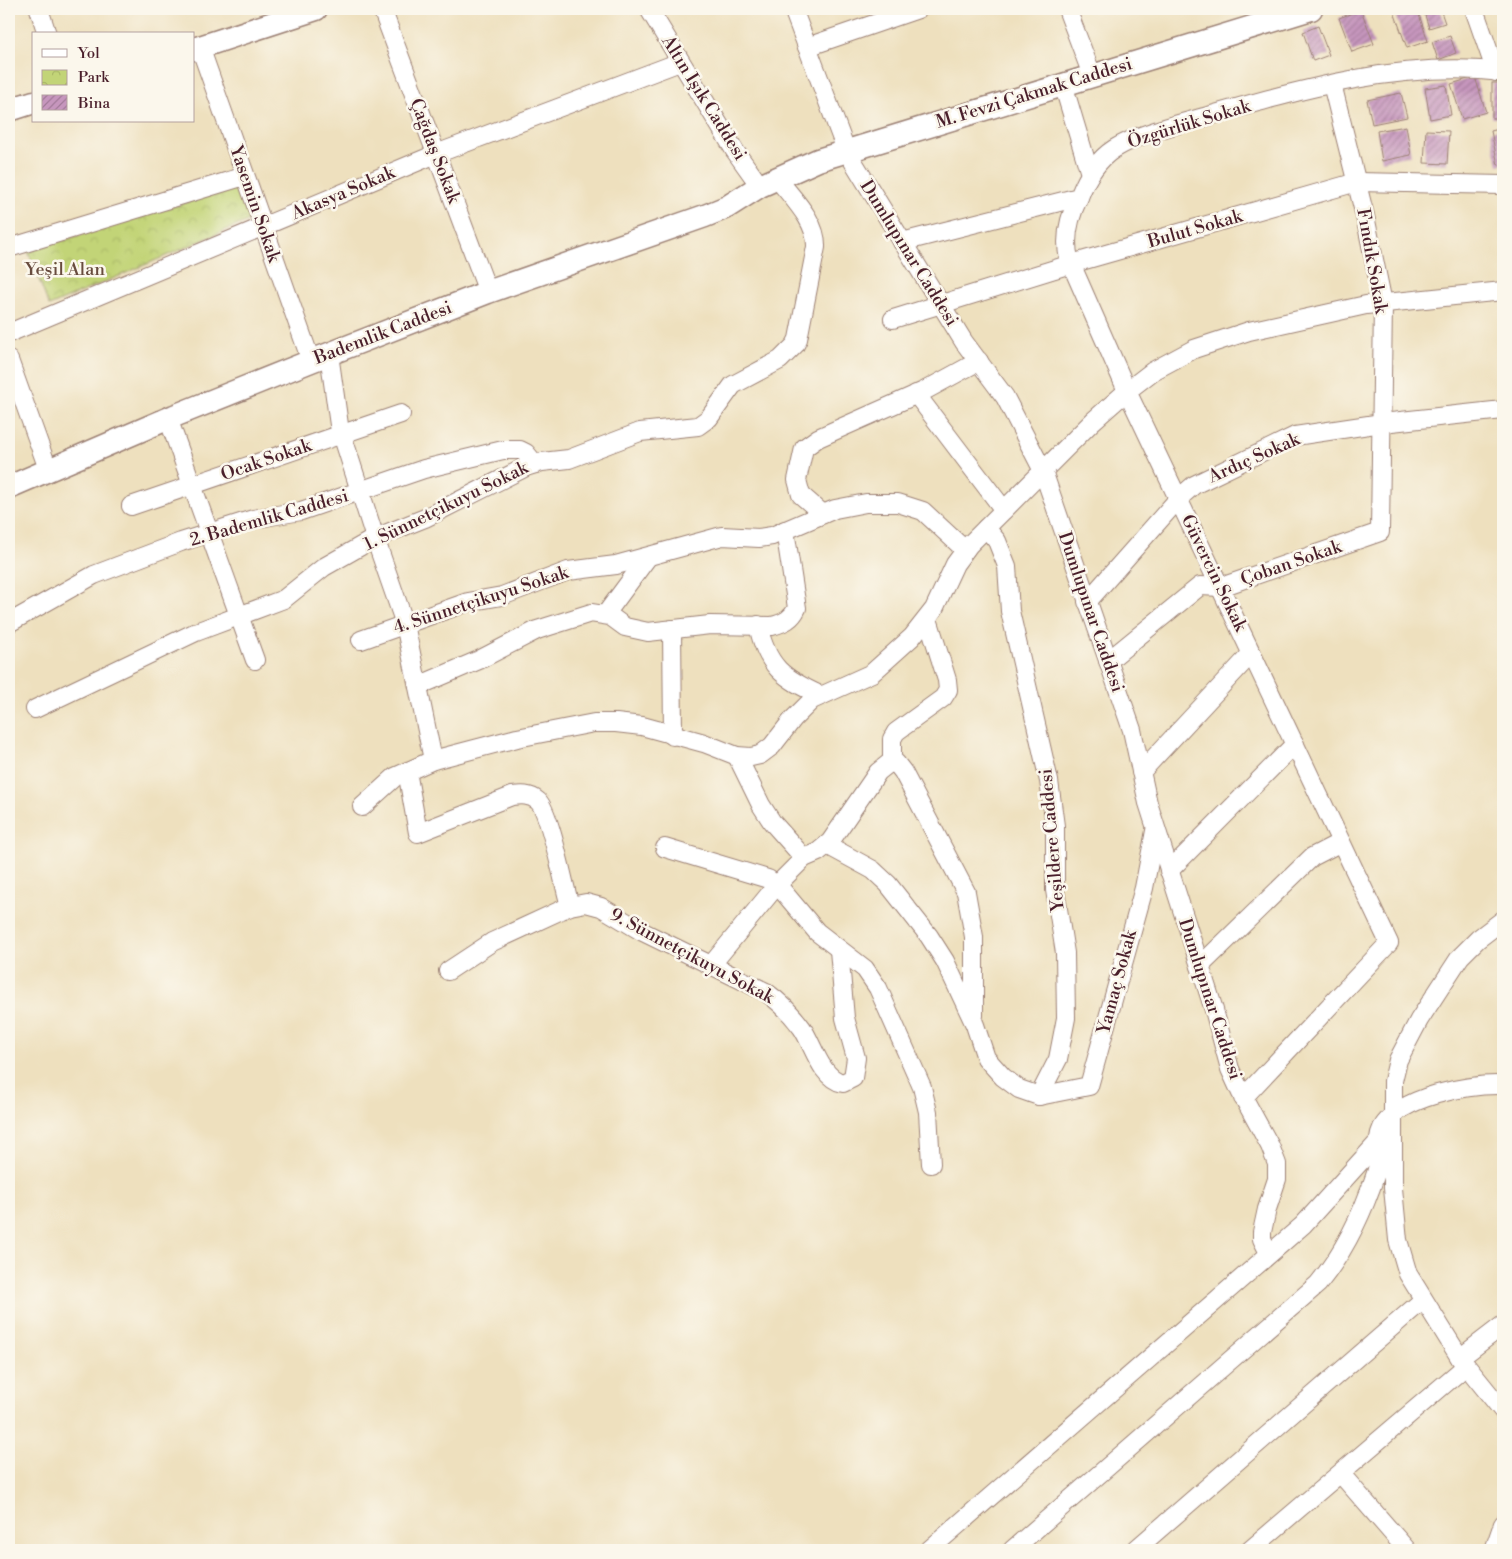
<svg xmlns="http://www.w3.org/2000/svg" width="1512" height="1559" font-family="'Libre Bodoni',serif">
<style>
.park{fill:url(#park-crowns);stroke:#867a51}
.building{fill:url(#building-hatch)}
.lines{fill:none;stroke-linecap:round;stroke-linejoin:round}
.minor-casing{stroke:#9c8074;stroke-width:20}
.tertiary-casing{stroke:#9c8074;stroke-width:25}
.minor{stroke:#fff;stroke-width:18}
.tertiary{stroke:#fff;stroke-width:22}
.labels{text-anchor:middle;dominant-baseline:central;stroke-width:5;stroke-linejoin:round;paint-order:stroke}
.street-label{font-size:18px;fill:#4a1f2b;stroke:#fbf7ec}
.park-label{font-size:18px;fill:#684c3e;stroke:#fbf7ec}
</style>
<defs>
<pattern id="park-crowns" width="20" height="18" patternUnits="userSpaceOnUse" patternTransform="scale(1.25)"><rect width="20" height="18" fill="#c2d477"/><path d="M2 6a3 3 0 1 1 6 0M12 15a3 3 0 1 1 6 0" fill="none" stroke="#a8b667"/></pattern>
<pattern id="building-hatch" width="6" height="6" patternUnits="userSpaceOnUse" patternTransform="scale(1.25)"><rect width="6" height="6" fill="#c696bd"/><path d="M-1 1l2-2M0 6l6-6M5 7l2-2" fill="none" stroke="#a37a9a"/></pattern>
</defs>
<rect width="100%" height="100%" fill="#fbf7ec"/>
<filter id="ink" filterUnits="userSpaceOnUse"><feTurbulence type="fractalNoise" baseFrequency=".02" numOctaves="2"/><feDisplacementMap in="SourceGraphic" scale="10" xChannelSelector="R" yChannelSelector="G"/><feConvolveMatrix kernelMatrix="1 2 1 2 8 2 1 2 1" color-interpolation-filters="sRGB"/></filter>
<filter id="wash" filterUnits="userSpaceOnUse"><feTurbulence type="fractalNoise" baseFrequency=".0096" numOctaves="4" result="noise"/><feDisplacementMap in="SourceGraphic" scale="20" xChannelSelector="R" yChannelSelector="G"/><feGaussianBlur stdDeviation="1.12" result="paint"/><feColorMatrix in="noise" values="0 0 0 0 0 0 0 0 0 0 0 0 0 0 0 0 0 1.4 0 .05"/><feComposite in="paint" operator="in"/></filter>
<g filter="url(#wash)">
<rect width="100%" height="100%" fill="#eee0be"/>
<path class="park" d="M 240,186 L 252,219 L 49,306 L 28,251 Z"/>
<g id="blocks">
<g class="building">
<path d="M 1393,9 L 1417,9 L 1428,41 L 1407,48 Z"/>
<path d="M 1423,9 L 1440,9 L 1445,23 L 1429,28 Z"/>
<path d="M 1361,10 L 1374,44 L 1352,52 L 1339,18 Z"/>
<path d="M 1318,26 L 1329,55 L 1313,61 L 1303,32 Z"/>
<path d="M 1450,36 L 1456,53 L 1438,60 L 1432,42 Z"/>
<path d="M 1475,77 L 1486,112 L 1462,119 L 1451,84 Z"/>
<rect x="1492" y="83" width="11" height="35"/>
<path d="M 1446,85 L 1451,115 L 1430,119 L 1425,88 Z"/>
<path d="M 1401,93 L 1407,117 L 1372,124 L 1367,100 Z"/>
<path d="M 1406,126 L 1411,155 L 1382,161 L 1377,131 Z"/>
<path d="M 1503,128 L 1503,164 L 1498,165 L 1491,131 Z"/>
<path d="M 1426,130 L 1449,131 L 1447,164 L 1424,163 Z"/>
</g>
</g>
</g>
<g filter="url(#ink)">
<use href="#blocks" fill-opacity="0" stroke="#9c8074" stroke-width="1"/>
<g class="lines">
<defs>
<g id="minor">
<path d="M 39,9 L 47,34"/>
<path d="M 382,9 L 488,292"/>
<path d="M 649,9 L 735,151 L 760,186"/>
<path d="M 793,9 L 846,150 L 964,342 L 1005,397 L 1043,471 L 1132,730 L 1148,803 L 1214,1010 L 1230,1069 L 1241,1093 L 1270,1146 L 1277,1164 L 1277,1179 L 1267,1209 L 1262,1232 L 1262,1239 L 1269,1253"/>
<path d="M 1067,9 L 1092,75"/>
<path d="M 1474,9 L 1496,72"/>
<path d="M 200,47 L 311,361"/>
<path d="M 807,47 L 918,9"/>
<path d="M 1063,84 L 1090,174"/>
<path d="M 1079,197 C 1069,217 1064,238 1069,259 L 1127,391 L 1389,943 L 1243,1098"/>
<path d="M 902,242 L 1079,197 C 1086,179 1097,160 1114,149 C 1139,133 1179,124 1208,116 C 1303,89 1403,60 1503,72"/>
<path d="M 9,248 L 245,176"/>
<path d="M 893,319 L 1071,264 L 1357,182 L 1503,185"/>
<path d="M 9,333 L 436,154 L 680,62"/>
<path d="M 329,354 L 339,425 L 375,538 L 405,624 L 433,760"/>
<path d="M 9,360 L 48,469"/>
<path d="M 916,394 L 1004,510"/>
<path d="M 168,418 L 255,660"/>
<path d="M 131,506 L 401,414"/>
<path d="M 823,514 L 801,495 L 797,480 L 804,448 L 818,438 L 924,391 L 979,361"/>
<path d="M 986,528 L 997,541 L 1007,566 L 1010,611 L 1049,781 L 1055,826 L 1055,890 L 1065,953 L 1066,1018 L 1058,1059 L 1039,1096"/>
<path d="M 1087,602 L 1179,498 L 1194,485 L 1295,436 L 1382,423 L 1503,410"/>
<path d="M 605,615 L 648,557"/>
<path d="M 9,623 L 94,575 L 181,542 L 253,519 L 301,511 L 424,469 L 503,450 L 520,450 L 526,453 L 535,464"/>
<path d="M 758,625 C 767,667 783,678 820,695"/>
<path d="M 672,629 L 673,736"/>
<path d="M 361,640 L 468,602 L 502,596 L 568,571 L 616,565 L 722,536 L 759,538 L 772,536 L 835,509 L 866,503 L 898,503 L 923,511 L 965,550"/>
<path d="M 1108,661 L 1200,586 L 1221,587 L 1380,532 L 1383,303 L 1365,216 L 1332,84"/>
<path d="M 418,686 L 479,660 L 537,630 L 591,613 L 610,616 L 625,627 L 648,632 L 710,625 L 772,626 C 784,623 792,619 797,608 L 785,530"/>
<path d="M 35,709 L 196,632 L 284,599 L 324,567 L 375,538 L 425,518 L 526,467 L 542,462 L 569,459 L 640,432 L 698,426 L 709,418 L 733,385 L 780,360 L 795,345 L 798,339 L 816,247 C 817,221 792,198 777,178"/>
<path d="M 737,756 L 761,805 L 772,822 L 804,858"/>
<path d="M 892,763 L 892,739 L 896,732 L 943,698 L 948,690 L 947,680 L 928,619"/>
<path d="M 407,771 L 418,833 L 512,796 C 521,795 530,794 538,801 C 550,812 564,886 570,906"/>
<path d="M 1141,772 L 1252,653"/>
<path d="M 362,807 L 395,777 L 433,760 L 517,738 L 594,723 L 616,723 L 642,726 L 704,743 L 737,756 L 751,757 L 760,755 L 772,746 L 793,719 L 812,700 L 872,673 L 912,637 L 934,609 L 955,564 L 969,545 L 1093,421 L 1127,391 L 1153,371 L 1194,349 L 1249,331 L 1366,305 L 1503,291"/>
<path d="M 827,845 L 873,870 L 888,884 L 929,936 L 945,961 L 975,1025 L 986,1058 L 1003,1077 L 1019,1089 L 1039,1096 L 1089,1086 L 1144,888 L 1155,831"/>
<path d="M 665,848 L 768,879 L 781,889 L 817,932 L 865,969 L 878,988 L 922,1087 L 928,1112 L 931,1164"/>
<path d="M 1169,871 L 1295,744"/>
<path d="M 1503,920 L 1478,939 L 1460,957 L 1419,1020 L 1398,1060 L 1393,1081 L 1393,1188 L 1398,1240 L 1408,1274 L 1460,1358 L 1503,1411"/>
<path d="M 712,964 L 777,885 L 804,858 L 818,852 L 830,842 L 878,772 L 888,764 L 896,763 L 903,772 L 966,892 L 974,937 L 974,1016"/>
<path d="M 1200,966 L 1312,857 L 1341,842"/>
<path d="M 448,971 L 492,942 L 570,906 L 586,903 L 601,907 L 641,931 L 766,992 C 780,1002 791,1013 802,1028 C 813,1044 821,1079 843,1083 L 853,1078 L 856,1058 L 845,1018 L 839,950"/>
<path d="M 1460,1358 L 1503,1325"/>
<path d="M 1341,1474 L 1407,1550"/>
<path d="M 929,1550 L 1303,1225 L 1379,1141"/>
<path d="M 1012,1550 L 1318,1284 C 1345,1251 1363,1213 1376,1173 C 1381,1159 1375,1142 1382,1128 C 1400,1096 1470,1084 1503,1085"/>
<path d="M 1135,1550 L 1423,1300"/>
<path d="M 1250,1550 L 1466,1366"/>
<path d="M 1494,1550 L 1503,1524"/>
</g>
<g id="tertiary">
<path d="M 194,49 L 316,9"/>
<path d="M 9,110 L 34,102"/>
<path d="M 9,487 L 174,416 L 311,361 L 488,292 L 705,216 L 727,207 L 760,186 L 818,160 L 1311,9"/>
</g>
</defs>
<use href="#minor" class="minor-casing"/>
<use href="#tertiary" class="tertiary-casing"/>
<use href="#minor" class="minor"/>
<use href="#tertiary" class="tertiary"/>
</g>
</g>
<g class="labels">
<g class="street-label">
<text transform="translate(1034 93) rotate(-17)">M. Fevzi Çakmak Caddesi</text>
<text transform="translate(704 98) rotate(58)">Altın Işık Caddesi</text>
<text transform="translate(1189 124) rotate(-17)">Özgürlük Sokak</text>
<text transform="translate(435 151) rotate(69)">Çağdaş Sokak</text>
<text transform="translate(343 193) rotate(-23)">Akasya Sokak</text>
<text transform="translate(255 204) rotate(71)">Yasemin Sokak</text>
<text transform="translate(1195 229) rotate(-16)">Bulut Sokak</text>
<text transform="translate(909 253) rotate(58)">Dumlupınar Caddesi</text>
<text transform="translate(1372 261) rotate(80)">Fındık Sokak</text>
<text transform="translate(383 333) rotate(-21)">Bademlik Caddesi</text>
<text transform="translate(1254 458) rotate(-24)">Ardıç Sokak</text>
<text transform="translate(266 460) rotate(-19)">Ocak Sokak</text>
<text transform="translate(446 506) rotate(-26)">1. Sünnetçikuyu Sokak</text>
<text transform="translate(269 518) rotate(-16)">2. Bademlik Caddesi</text>
<text transform="translate(1291 563) rotate(-19)">Çoban Sokak</text>
<text transform="translate(1214 573) rotate(64)">Güvercin Sokak</text>
<text transform="translate(481 600) rotate(-18)">4. Sünnetçikuyu Sokak</text>
<text transform="translate(1091 612) rotate(71)">Dumlupınar Caddesi</text>
<text transform="translate(1052 840) rotate(-95)">Yeşildere Caddesi</text>
<text transform="translate(692 956) rotate(28)">9. Sünnetçikuyu Sokak</text>
<text transform="translate(1117 982) rotate(-75)">Yamaç Sokak</text>
<text transform="translate(1210 999) rotate(72)">Dumlupınar Caddesi</text>
</g>
<g class="park-label">
<text x="65" y="269">Yeşil Alan</text>
</g>
</g>
<rect width="1512" height="1559" fill="none" stroke="#fbf7ec" stroke-width="30"/>
<rect x="32" y="32" width="162" height="90" fill="#fbf7ec" stroke="#b4a19f"/>
<rect x="42" y="49" width="25" height="8" fill="#ffffff" stroke="#b4a19f"/>
<text x="78" y="58" font-size="15" fill="#4a1f2b">Yol</text>
<rect x="42" y="70" width="25" height="15" fill="url(#park-crowns)" stroke="#b4a19f"/>
<text x="78" y="82" font-size="15" fill="#4a1f2b">Park</text>
<rect x="42" y="95" width="25" height="15" fill="url(#building-hatch)" stroke="#b4a19f"/>
<text x="78" y="108" font-size="15" fill="#4a1f2b">Bina</text>
</svg>
